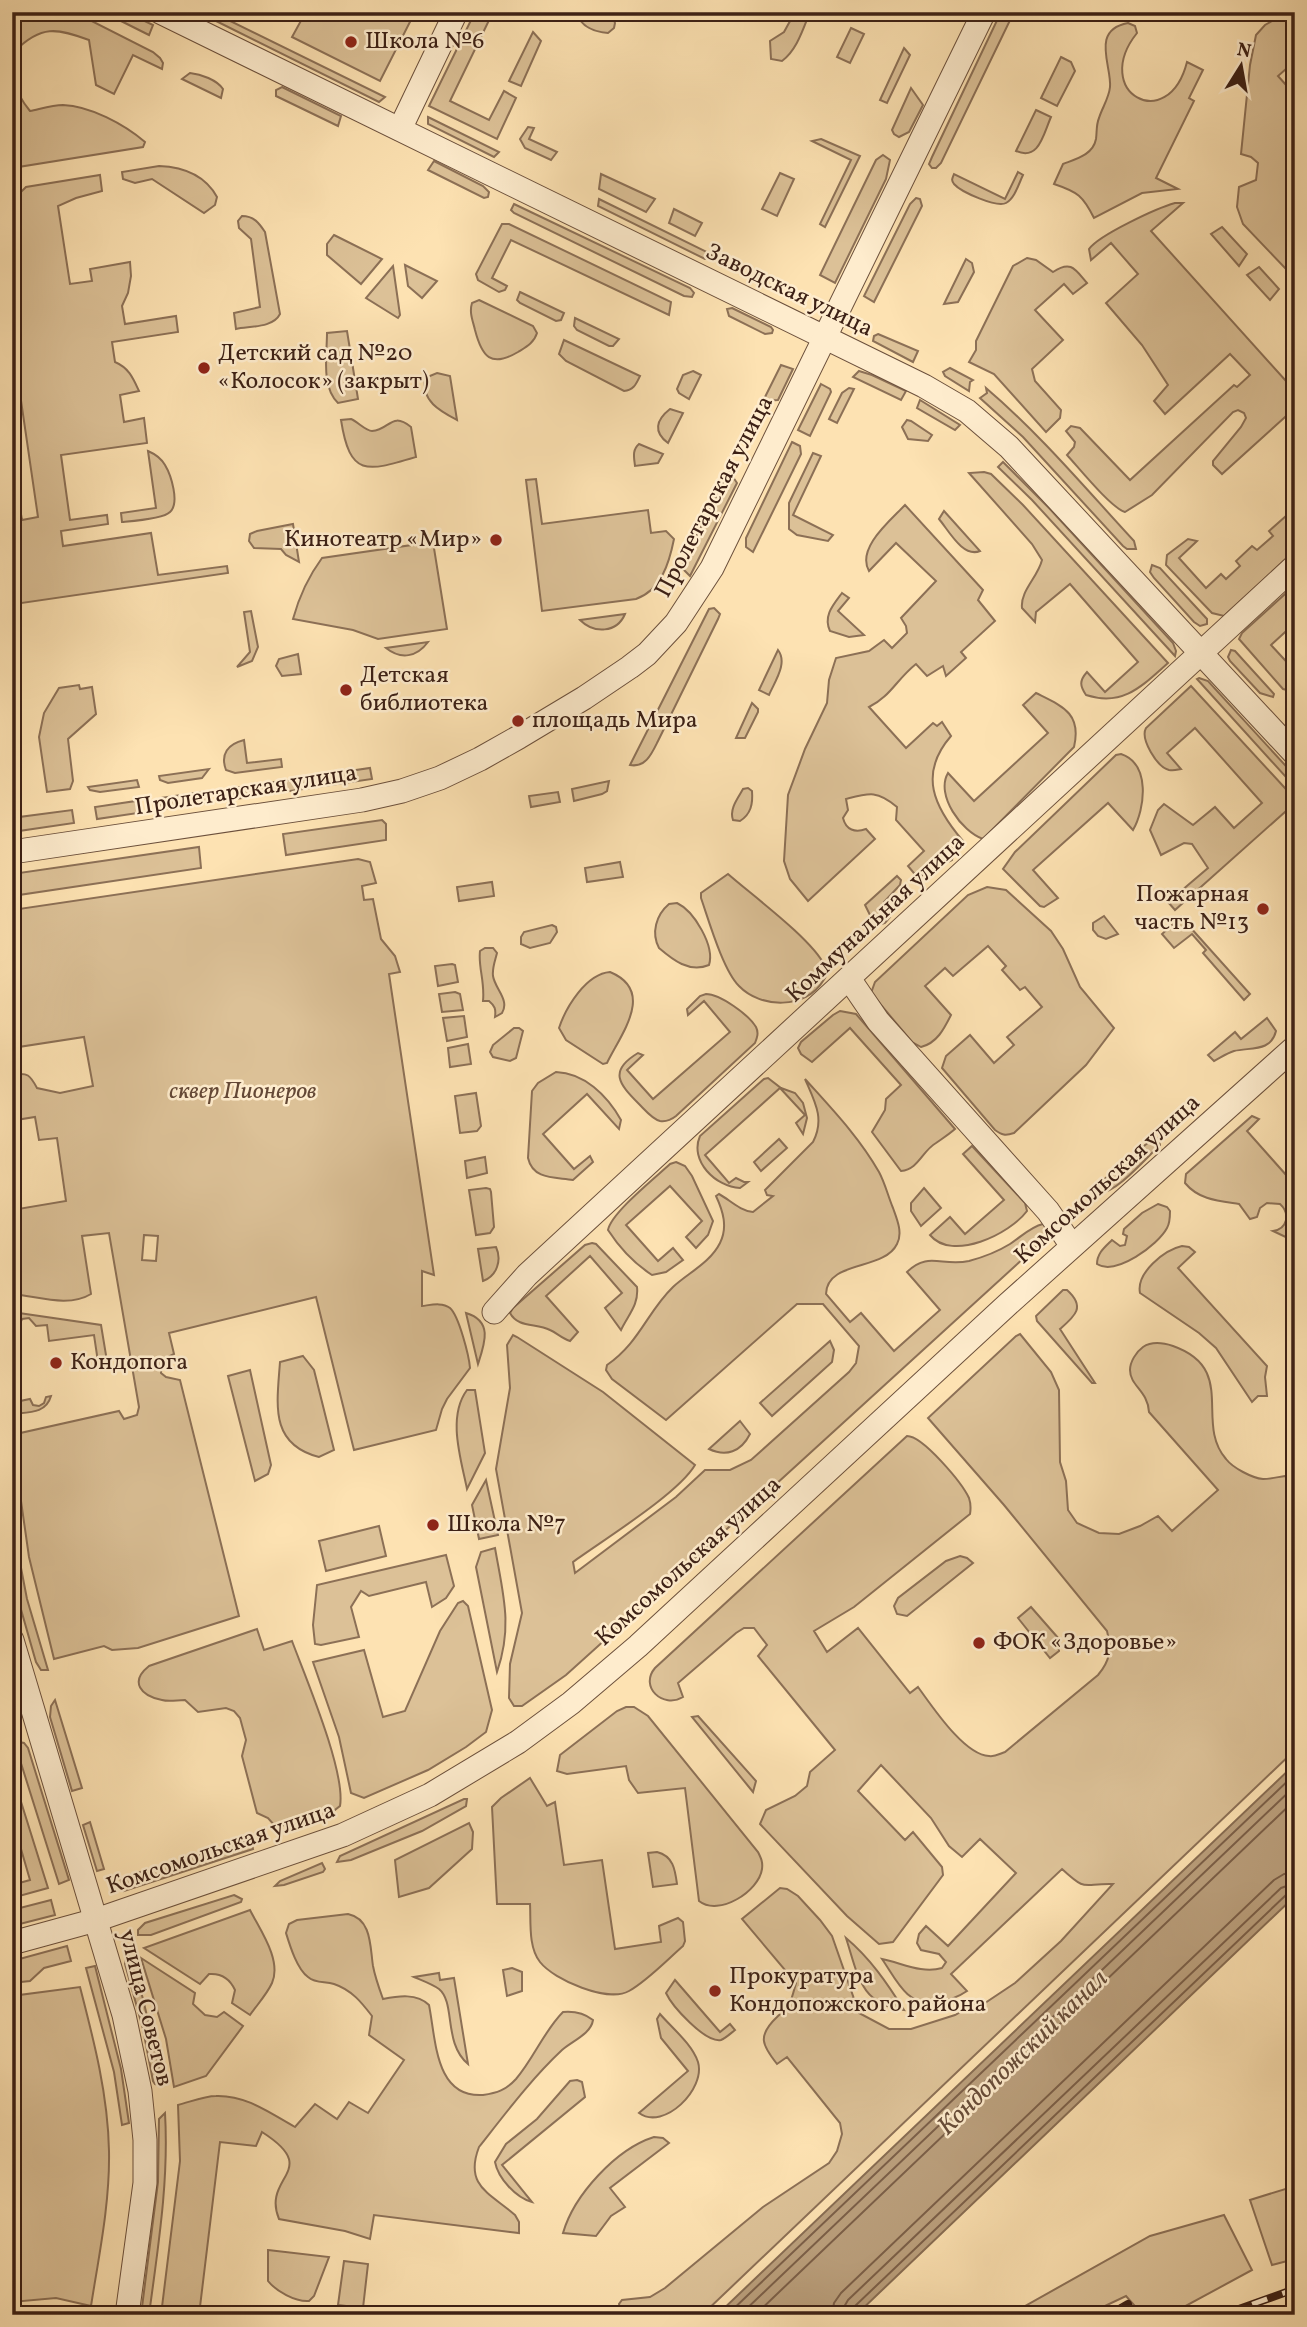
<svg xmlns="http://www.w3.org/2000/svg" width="1307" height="2327" font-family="Vollkorn,serif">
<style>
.green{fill:#dcc197;stroke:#8c7056;stroke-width:2;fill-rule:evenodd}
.water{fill:#bba07d;stroke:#886d53;stroke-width:2}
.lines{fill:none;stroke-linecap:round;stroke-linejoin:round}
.shore{stroke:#7c6049;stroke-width:2}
.minor-casing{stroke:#6c503c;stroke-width:25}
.minor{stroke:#feeccd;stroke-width:23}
.rail-casing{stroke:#3c2015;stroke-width:8}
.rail{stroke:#feeccd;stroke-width:5;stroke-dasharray:16;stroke-linecap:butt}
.poi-dot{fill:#8f2418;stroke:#feeccd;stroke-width:2.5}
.labels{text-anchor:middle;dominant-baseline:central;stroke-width:5;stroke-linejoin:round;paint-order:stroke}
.poi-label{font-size:24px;fill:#3c2015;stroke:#feeccd;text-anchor:start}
.street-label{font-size:24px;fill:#3c2015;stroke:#feeccd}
.park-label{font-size:24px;font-style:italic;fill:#644836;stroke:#feeccd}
.water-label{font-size:26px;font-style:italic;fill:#684d39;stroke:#feeccd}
</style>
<rect width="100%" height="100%" fill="#fde2b2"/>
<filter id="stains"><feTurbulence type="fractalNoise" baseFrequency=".00286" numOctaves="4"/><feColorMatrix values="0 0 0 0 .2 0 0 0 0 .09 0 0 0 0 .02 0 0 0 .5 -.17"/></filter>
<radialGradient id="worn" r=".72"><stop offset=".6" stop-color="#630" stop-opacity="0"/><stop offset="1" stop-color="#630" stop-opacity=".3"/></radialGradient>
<g class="green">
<path d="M 12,12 L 74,12 L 153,52 L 160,58 L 163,63 L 162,69 L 133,55 L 114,94 L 96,85 L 89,40 C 57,28 41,25 15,51 C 13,77 12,89 30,111 C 40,109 52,105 63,105 C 90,106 124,124 145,142 L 143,147 L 12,168 Z"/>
<path d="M 103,12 L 126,12 L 153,25 L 149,35 Z"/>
<path d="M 198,12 L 212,12 L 385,97 L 379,102 Z"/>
<path d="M 325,12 L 415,12 L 380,81 L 292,37 L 303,17 L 323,20 Z"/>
<path d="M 475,12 L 493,12 L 450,101 L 489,120 L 504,91 L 516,98 L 497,139 L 429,106 Z"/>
<path d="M 577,12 L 611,12 L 615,23 L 614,28 L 608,33 C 595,32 580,27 577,12 Z"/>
<path d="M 795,12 L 810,12 C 803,29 797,50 782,61 L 771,59 L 770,41 L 784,32 Z"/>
<path d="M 1001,12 L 1014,12 L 941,163 L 936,168 L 932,168 L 929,164 L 932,157 Z"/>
<path d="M 1283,15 L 1295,18 L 1295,61 L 1278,76 L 1295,95 L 1295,262 L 1285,268 L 1243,224 L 1237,207 L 1239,187 L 1256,180 L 1258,163 L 1251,157 L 1241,154 L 1250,65 L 1256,35 L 1265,25 Z"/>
<path d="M 1128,23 L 1135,26 L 1137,33 C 1090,92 1168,136 1187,62 L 1203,70 L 1189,98 L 1194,101 L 1156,178 L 1178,189 L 1142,193 L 1094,218 C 1083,196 1078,192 1054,184 L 1063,164 C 1076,159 1093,155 1096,139 C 1097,132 1096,125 1099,118 C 1102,108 1109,98 1110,87 C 1112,66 1090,30 1128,23 Z"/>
<path d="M 851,28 L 864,34 L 850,63 L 837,57 Z"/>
<path d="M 533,32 L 541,41 L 521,86 L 509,81 Z"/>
<path d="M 904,48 L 910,55 L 887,103 L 880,100 Z"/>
<path d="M 1061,57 L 1071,62 L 1075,71 L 1057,106 L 1041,98 Z"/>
<path d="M 190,73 C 201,74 217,80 223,89 L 221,98 L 182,79 Z"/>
<path d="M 282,87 L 341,116 L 338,126 L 276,96 L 276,90 Z"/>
<path d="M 911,88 L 923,105 L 909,132 L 899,137 L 894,134 L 892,130 Z"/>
<path d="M 1036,110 L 1051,117 C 1043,135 1039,161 1016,151 Z"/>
<path d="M 428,117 L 499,152 L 494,157 L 428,124 Z"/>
<path d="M 528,127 L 534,128 L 529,139 L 557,152 L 551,160 L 525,148 L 520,139 Z"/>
<path d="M 821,139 L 860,156 L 825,227 L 820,224 L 851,160 L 812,141 Z"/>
<path d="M 883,155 L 890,160 L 886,179 L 835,283 L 820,275 L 876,160 Z"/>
<path d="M 434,161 L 483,186 L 489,192 L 488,197 L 484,198 L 428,170 Z"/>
<path d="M 159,166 C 184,167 205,175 217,197 L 215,205 L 204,213 L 152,179 L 135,183 L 123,179 L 122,172 Z"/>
<path d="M 1018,172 L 1023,175 C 1019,183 1015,198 1006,203 C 997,208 961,192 954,184 C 951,180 952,179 954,174 L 1005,199 Z"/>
<path d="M 780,173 L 794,179 L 777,216 L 762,209 Z"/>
<path d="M 601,174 L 655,199 L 646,212 L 599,189 Z"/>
<path d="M 100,175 L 102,191 L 76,198 L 58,206 L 70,284 L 92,281 L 90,269 L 130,262 L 131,276 L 128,293 L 122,306 L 125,324 L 176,316 L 178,332 L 112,342 L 115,362 C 129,368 133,378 139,391 L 120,395 L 124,422 L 144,418 L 147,443 L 61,455 L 70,520 L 107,515 L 108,524 L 61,531 L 63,546 L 151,533 L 158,575 L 227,566 L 228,573 L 21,603 L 21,611 L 12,614 L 12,463 L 22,520 L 38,517 L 12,339 L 12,195 L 21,192 L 26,187 Z"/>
<path d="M 916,198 L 920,199 L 922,206 L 874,302 L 864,296 L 910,204 Z"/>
<path d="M 599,199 L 709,253 L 712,255 L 712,258 L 705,259 L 598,206 Z"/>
<path d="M 1175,203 L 1183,203 L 1151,231 L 1295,391 L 1295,408 L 1222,474 L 1213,465 L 1213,461 L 1241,427 L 1246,418 L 1244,413 L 1238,410 L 1233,412 L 1152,495 L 1125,512 C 1111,508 1079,468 1067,455 L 1074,447 L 1075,442 L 1066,431 L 1071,426 L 1080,428 L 1130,480 L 1234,385 L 1237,387 L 1250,375 L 1230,354 L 1165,414 L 1154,401 L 1168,385 L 1142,345 L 1106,303 L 1138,274 L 1111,243 L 1091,260 L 1089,249 C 1099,235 1157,208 1175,203 Z"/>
<path d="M 514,204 L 690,288 L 694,293 L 692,297 L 684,296 L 514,213 L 511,210 Z"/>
<path d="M 674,209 L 702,223 L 695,236 L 669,223 Z"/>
<path d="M 242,216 C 254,216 259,223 265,232 L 280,314 C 273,328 250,326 236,329 L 234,313 L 260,307 L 251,239 L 239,228 L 238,221 Z"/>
<path d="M 502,224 L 509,224 L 671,302 L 669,315 L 511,240 L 492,278 L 507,286 L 505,290 L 499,292 L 478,280 L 476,274 Z"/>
<path d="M 1222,227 L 1247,254 L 1239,266 L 1211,234 Z"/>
<path d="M 334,235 L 382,259 L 361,284 L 327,255 L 327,244 Z"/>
<path d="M 1027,258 L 1036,260 L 1053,272 C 1071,260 1075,269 1087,283 L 1073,294 L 1064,284 L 1035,310 L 1063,340 L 1032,369 L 1035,381 L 1061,410 L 1060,418 L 1046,432 L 994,374 L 969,362 L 976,350 L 976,341 L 1013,266 Z"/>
<path d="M 966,259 L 972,263 L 974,272 L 958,302 L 944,304 Z"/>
<path d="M 405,265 L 437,281 L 422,298 L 408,286 Z"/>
<path d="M 393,266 L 400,315 L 398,318 L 366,298 Z"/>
<path d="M 1259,267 L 1279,289 L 1270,300 L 1247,275 Z"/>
<path d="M 520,292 L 564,313 L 561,320 L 556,321 L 520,303 L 517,300 Z"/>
<path d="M 479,300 L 533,326 L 537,333 C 534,343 526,347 518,352 C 491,368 482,357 475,330 C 473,321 469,313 472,303 Z"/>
<path d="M 732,308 L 771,327 L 773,330 L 772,333 L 765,334 L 729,316 L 727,309 Z"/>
<path d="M 575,318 L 619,339 L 613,346 L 609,346 L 577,330 L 574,326 Z"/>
<path d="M 347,331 L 358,399 L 338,403 C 321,387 327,355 327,333 Z"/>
<path d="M 878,334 L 918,351 L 913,362 L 873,341 L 874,336 Z"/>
<path d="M 564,340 L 640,376 C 636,384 634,390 624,391 L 566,361 L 559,354 Z"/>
<path d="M 781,365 L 793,369 L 778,400 L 763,401 Z"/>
<path d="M 950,368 L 973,380 L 970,382 L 969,391 L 945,376 L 943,372 Z"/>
<path d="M 693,371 L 701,375 L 689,399 L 679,393 L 677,389 L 683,375 Z"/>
<path d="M 859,371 L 872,375 L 906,391 L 901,400 L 853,377 Z"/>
<path d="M 437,373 L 450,376 L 457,420 C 440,411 421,401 425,378 Z"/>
<path d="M 821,384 L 830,389 L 831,392 L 810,436 L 798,430 Z"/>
<path d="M 849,388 L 854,389 L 837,423 L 829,419 L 842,393 Z"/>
<path d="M 986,388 C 1040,434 1086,489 1134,541 L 1136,549 L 1127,549 L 1123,546 L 1023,437 L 980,398 L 987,393 Z"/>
<path d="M 920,400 L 960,425 L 955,430 L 917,408 Z"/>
<path d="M 670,409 L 683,413 L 668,443 C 653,432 656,420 670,409 Z"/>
<path d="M 351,419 C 358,422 366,431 372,431 C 390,430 391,411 411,427 L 416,457 C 366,472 350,477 341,420 Z"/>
<path d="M 907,420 L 911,421 L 932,435 L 928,441 L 908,439 L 902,427 Z"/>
<path d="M 792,442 L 800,446 L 801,454 L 753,552 L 746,547 L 746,538 Z"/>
<path d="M 639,444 L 663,454 L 658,463 L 635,466 C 634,457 632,450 639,444 Z"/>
<path d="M 148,451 C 155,454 161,458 165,465 C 171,475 180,503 170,512 C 163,519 133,521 122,522 L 121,513 L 156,508 Z"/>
<path d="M 813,453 L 821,456 L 793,515 L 833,535 L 828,541 L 797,535 L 789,529 L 789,503 Z"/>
<path d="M 1003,462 L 1048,507 L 1173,643 L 1176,651 L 1175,656 L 1032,500 L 998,467 Z"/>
<path d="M 729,471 L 737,483 L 690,576 L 683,569 L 683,562 Z"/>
<path d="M 984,472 L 991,474 L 1023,505 L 1168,663 C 1142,686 1123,707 1086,695 C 1080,686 1079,681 1087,672 L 1105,692 L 1138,662 L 1070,584 L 1036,612 L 1035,622 L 1022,608 C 1020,591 1038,577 1042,560 L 1032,544 L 969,473 Z"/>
<path d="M 536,479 L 542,524 L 648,510 L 651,533 L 666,531 L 674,539 C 669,564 661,590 636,599 L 542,611 L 526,480 Z"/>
<path d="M 905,505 L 983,590 L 978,600 L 995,621 L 961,652 L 966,658 L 946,676 L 943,666 L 927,676 L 916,664 C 897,679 890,697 869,707 L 906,748 L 933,723 L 937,726 L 942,722 L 951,736 C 918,774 934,807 963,841 L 954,849 L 952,860 L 931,870 L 918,878 L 908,866 L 924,851 L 896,820 L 897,807 C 877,790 869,793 846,799 L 848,810 L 843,818 C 846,830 855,833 866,829 L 875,839 L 808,901 L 790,879 L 784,861 L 788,795 L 805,749 L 827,703 L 829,680 L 836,658 L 869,651 L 884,640 L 892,648 L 907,633 L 906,626 L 901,618 L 936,581 L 896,543 L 869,571 C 856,548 891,520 905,505 Z"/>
<path d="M 1295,508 L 1295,551 L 1224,616 L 1212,613 L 1166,565 L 1167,555 L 1188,539 L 1197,541 L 1179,558 L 1206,588 L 1221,574 L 1226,579 L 1240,566 L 1236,561 L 1252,546 L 1257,550 L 1273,536 L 1269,531 Z"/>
<path d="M 944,511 L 980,551 C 963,558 949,531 939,519 Z"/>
<path d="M 293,524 L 299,562 L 286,555 L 281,549 L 254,548 L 249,541 L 250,534 L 257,531 Z"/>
<path d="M 433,542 L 447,629 L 378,639 L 353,630 L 293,619 C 299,597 308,577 322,558 Z"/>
<path d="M 1152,565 L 1160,568 L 1207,619 L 1207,624 L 1200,626 L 1194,622 L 1154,578 L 1150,572 Z"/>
<path d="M 1295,585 L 1295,623 L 1271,645 L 1295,671 L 1295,689 L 1291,691 L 1283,689 L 1239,639 L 1242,633 Z"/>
<path d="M 842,593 L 849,598 L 838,611 L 864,635 L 849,637 L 830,631 C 823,616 833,605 842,593 Z"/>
<path d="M 714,608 L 720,614 L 718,619 L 658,741 C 652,753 646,768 630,765 L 709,609 Z"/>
<path d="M 251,611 L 258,647 L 252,661 L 237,667 L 250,652 L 244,612 Z"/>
<path d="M 625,614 C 617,633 594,634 580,620 Z"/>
<path d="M 428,642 C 417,657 401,660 386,648 Z"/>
<path d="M 778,650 C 788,663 775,681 769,695 L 759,690 Z"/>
<path d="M 1231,650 L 1235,651 L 1274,694 L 1273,697 L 1260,693 L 1230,661 L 1228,657 Z"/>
<path d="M 298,654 L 301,674 L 282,676 L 276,666 L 279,659 Z"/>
<path d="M 1199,678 L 1208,681 L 1295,776 L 1295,787 L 1197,679 Z"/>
<path d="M 79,685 L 80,689 L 92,687 L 96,714 L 68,739 L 73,781 L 70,789 L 47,792 L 39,737 L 44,713 L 59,688 Z"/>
<path d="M 1191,686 L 1295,799 L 1295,803 L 1175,910 L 1168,902 L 1208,868 L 1192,844 L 1184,843 L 1161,855 L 1150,830 L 1158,810 L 1164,804 L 1193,825 L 1215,807 L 1234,828 L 1262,803 L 1195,728 L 1167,753 L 1181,769 C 1176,770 1174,771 1169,770 C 1157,767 1140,739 1146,728 Z"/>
<path d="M 1036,693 C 1062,706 1082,713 1074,747 L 983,839 C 962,832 935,795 948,773 L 974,801 L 1048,733 L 1023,705 Z"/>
<path d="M 752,703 L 758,709 L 758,712 L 745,738 L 736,738 Z"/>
<path d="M 244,740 L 247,763 L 281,759 L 282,767 L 235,773 L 226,770 C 220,754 228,744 244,740 Z"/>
<path d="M 1121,754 C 1151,764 1145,809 1133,830 L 1108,803 L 1033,870 L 1058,898 L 1044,907 L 1040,906 L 1003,869 L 1015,852 L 1116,755 Z"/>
<path d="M 370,768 L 372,779 L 228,800 L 227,789 Z"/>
<path d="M 209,769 L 202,778 L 168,783 L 160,780 L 159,776 Z"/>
<path d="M 137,780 L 139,787 L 100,792 L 90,790 L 88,787 Z"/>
<path d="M 609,781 L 607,791 L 602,794 L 574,801 L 572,789 Z"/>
<path d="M 748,788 L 752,791 C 753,804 751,814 740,821 L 733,820 C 729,809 738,798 743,789 Z"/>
<path d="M 210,791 L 211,802 L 162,809 L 160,798 Z"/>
<path d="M 558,792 L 560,802 L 531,807 L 529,796 Z"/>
<path d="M 136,801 L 138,813 L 97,819 L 95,807 Z"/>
<path d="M 72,810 L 74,823 L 12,832 L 12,818 Z"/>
<path d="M 382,820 L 386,824 L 386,840 L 286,855 L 283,834 Z"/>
<path d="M 199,847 L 201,868 L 12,896 L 12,874 Z"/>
<path d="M 358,859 L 370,862 L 376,883 L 362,886 L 364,900 L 373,899 L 381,939 L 395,956 L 400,972 L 389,974 L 434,1275 L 422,1271 L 422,1306 C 431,1305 442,1302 450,1308 C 459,1316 469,1356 470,1368 L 447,1399 L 442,1409 L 436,1430 L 354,1450 L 316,1297 L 169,1333 L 174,1354 C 164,1358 161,1363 161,1373 L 166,1377 L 180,1380 L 239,1616 L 138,1648 L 112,1650 L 104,1646 L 54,1659 L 29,1557 L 12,1438 L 16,1434 L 119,1411 L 124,1419 L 137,1415 L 139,1407 L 109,1233 L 82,1236 L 91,1294 C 68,1308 37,1296 12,1294 L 12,1210 L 66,1201 L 57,1138 L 39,1140 L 35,1117 L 16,1120 L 16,1114 L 12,1114 L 12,1075 C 28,1072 30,1075 37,1088 L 60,1093 L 93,1086 L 84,1037 L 12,1048 L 12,910 ZM 144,1235 L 158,1236 L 156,1261 L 142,1260 Z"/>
<path d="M 620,862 L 623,877 L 587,882 L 585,868 Z"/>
<path d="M 728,874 C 753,896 812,939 825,966 C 828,972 827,976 823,981 C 806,1009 761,1009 739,986 C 723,970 709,921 701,898 L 701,893 Z"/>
<path d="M 897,876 L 901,880 L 900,885 L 884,902 L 890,917 L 885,923 L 879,925 L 873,921 L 865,905 Z"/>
<path d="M 492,882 L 494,896 L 459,901 L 457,887 Z"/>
<path d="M 987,887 L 1006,890 L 1051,931 L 1063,949 L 1080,987 L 1114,1028 L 1086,1065 L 1014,1133 C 1005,1136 1002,1135 995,1130 L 942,1068 L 946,1056 L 970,1035 L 994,1063 L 1014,1045 L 1007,1037 L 1042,1007 L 1025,987 L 1020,990 L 1002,970 L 1006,966 L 988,946 L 953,976 L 945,968 L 925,986 L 951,1015 C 944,1029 937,1043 921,1047 L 912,1042 L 871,993 L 875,982 L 968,895 Z"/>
<path d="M 677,903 C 694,911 715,946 709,965 C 689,973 673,960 659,948 C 651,933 656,915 669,904 Z"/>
<path d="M 1104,916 L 1118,934 L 1106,939 L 1098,936 L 1093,930 L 1093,923 Z"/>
<path d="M 1181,917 L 1250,994 L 1244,1000 L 1203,953 L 1206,950 L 1192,934 L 1174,948 L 1162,934 Z"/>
<path d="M 552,925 L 556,927 L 557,932 L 550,943 L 530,948 L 521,944 L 521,937 L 524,932 Z"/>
<path d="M 485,948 L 493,948 L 497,953 C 495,961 492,968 493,976 C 495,989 510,1000 502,1013 L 495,1017 C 496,1009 495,1006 489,1001 L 483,1001 C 485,981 478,967 480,951 Z"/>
<path d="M 452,964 L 455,965 L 458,982 L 438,986 L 435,966 Z"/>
<path d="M 610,972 C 656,991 621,1034 607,1063 L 603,1064 L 566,1040 L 559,1028 C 566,1007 586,974 610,972 Z"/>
<path d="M 455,992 L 460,994 L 463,1010 L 442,1012 L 439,994 Z"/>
<path d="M 706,994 C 720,994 749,1015 756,1027 C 759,1033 757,1038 755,1043 L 676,1116 C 671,1120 667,1122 660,1121 C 652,1119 645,1110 639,1104 C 619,1084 608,1071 638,1053 L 643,1055 L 627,1070 L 653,1099 L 730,1032 L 704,1001 L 688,1015 L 687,1009 L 700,996 Z"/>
<path d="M 840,1011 L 856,1014 L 955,1129 C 948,1135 943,1138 936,1143 C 922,1151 919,1169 901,1171 L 872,1132 L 885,1110 L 886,1099 L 901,1085 L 850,1028 L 812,1062 L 801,1054 L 798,1048 L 801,1042 L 833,1015 Z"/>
<path d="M 464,1016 L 467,1037 L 447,1041 L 443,1018 Z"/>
<path d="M 1267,1018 L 1276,1031 C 1271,1052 1251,1047 1234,1051 C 1227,1053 1220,1058 1214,1061 L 1208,1055 L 1235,1032 L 1241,1039 Z"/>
<path d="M 514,1028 L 519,1028 L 523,1031 L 516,1058 L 510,1061 L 493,1057 L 490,1052 L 493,1045 Z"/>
<path d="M 468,1044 L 471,1064 L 450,1067 L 448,1048 Z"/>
<path d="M 556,1072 C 584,1073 607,1095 621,1120 L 619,1129 L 587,1094 L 543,1134 L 574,1169 L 590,1156 L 593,1162 L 573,1180 C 555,1177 533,1180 528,1158 L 532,1091 L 538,1083 Z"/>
<path d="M 768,1078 L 781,1088 L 795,1093 L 803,1103 L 807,1118 L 803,1134 L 796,1123 L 805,1115 L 780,1088 L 705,1155 L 729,1183 L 736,1178 L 744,1182 L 748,1182 L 740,1188 C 716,1187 689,1161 700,1136 L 764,1079 Z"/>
<path d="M 805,1079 C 832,1109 859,1137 879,1172 C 885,1183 888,1196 893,1208 C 897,1219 903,1233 897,1244 C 884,1271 827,1260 826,1294 L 850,1322 L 861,1313 L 894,1351 L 940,1310 L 907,1272 C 928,1251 942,1267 969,1261 C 984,1257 997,1252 1010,1244 C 1021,1237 1030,1227 1043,1224 L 1047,1226 L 1048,1236 L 637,1611 L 566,1675 L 522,1706 L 514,1706 L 509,1698 L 510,1664 L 522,1613 L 496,1469 L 510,1388 L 507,1345 L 513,1335 L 517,1337 L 603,1392 L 695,1465 C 678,1494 603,1540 573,1562 L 575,1573 L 676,1497 L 705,1470 L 730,1470 L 751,1460 L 849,1372 L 856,1363 L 859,1346 L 823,1304 L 797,1304 L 666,1420 L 612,1379 L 606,1370 L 607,1365 C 640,1342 647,1312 673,1287 C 688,1273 710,1263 720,1243 C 728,1227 723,1211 716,1196 L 719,1194 C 730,1200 740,1211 753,1212 L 773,1196 L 767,1195 L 765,1190 L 813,1142 C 825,1119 815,1102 805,1079 Z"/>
<path d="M 476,1093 L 481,1126 L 477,1131 L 460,1133 L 455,1096 Z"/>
<path d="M 1252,1116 L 1259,1119 L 1247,1131 L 1295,1185 L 1295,1237 L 1292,1240 L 1273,1231 C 1287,1229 1291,1214 1280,1204 L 1267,1203 L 1260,1208 L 1257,1217 L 1250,1219 L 1239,1204 C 1219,1201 1199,1200 1185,1183 L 1186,1174 Z"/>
<path d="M 1158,1138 L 1160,1145 C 1146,1158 1115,1195 1098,1193 L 1098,1187 L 1101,1182 L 1150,1141 Z"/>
<path d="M 779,1139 L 787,1148 L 761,1171 L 754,1162 Z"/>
<path d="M 972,1146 L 1025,1203 L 1027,1211 C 1010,1234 952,1262 930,1235 L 950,1217 L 965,1234 L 1004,1200 L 963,1154 Z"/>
<path d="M 485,1157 L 487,1173 L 467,1178 L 465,1161 Z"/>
<path d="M 676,1162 L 685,1166 L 692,1176 L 713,1221 L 708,1235 L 696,1248 L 686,1237 L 702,1221 L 670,1186 L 626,1225 L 658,1261 L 673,1248 L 683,1260 L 666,1272 L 652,1275 C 635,1264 619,1247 608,1230 C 611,1213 655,1178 670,1164 Z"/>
<path d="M 486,1188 L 490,1189 L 491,1192 L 494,1227 L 490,1233 L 476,1235 L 469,1190 Z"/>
<path d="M 924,1188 L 941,1208 L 921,1226 L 911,1211 L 911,1203 Z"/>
<path d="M 1158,1204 L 1167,1207 L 1170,1211 C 1170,1218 1170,1223 1167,1228 C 1158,1245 1116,1276 1097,1264 C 1097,1253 1105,1247 1112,1240 L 1120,1246 L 1125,1245 L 1127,1236 L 1123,1234 L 1124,1229 L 1142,1213 Z"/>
<path d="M 592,1243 L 596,1244 L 637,1287 C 639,1305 628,1315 621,1330 L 605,1308 L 622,1293 L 590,1256 L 546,1296 L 578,1332 L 570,1341 C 561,1338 557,1333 550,1330 C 536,1323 518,1328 510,1313 L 513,1308 L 585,1245 Z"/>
<path d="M 1182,1246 L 1189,1247 L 1195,1252 L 1178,1268 L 1267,1366 L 1265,1377 L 1267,1396 L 1258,1396 L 1252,1402 L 1216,1348 L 1199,1333 L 1140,1293 C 1136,1273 1164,1250 1182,1246 Z"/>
<path d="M 496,1247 C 502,1260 497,1276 483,1281 L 478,1249 Z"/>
<path d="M 1063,1290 L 1067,1290 C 1086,1307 1075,1316 1060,1329 L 1095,1383 L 1092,1383 L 1037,1321 L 1036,1316 Z"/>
<path d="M 12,1312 L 101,1325 L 107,1361 L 98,1362 L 94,1335 L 49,1341 L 47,1325 L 36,1326 L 29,1318 L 22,1319 L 18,1328 L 12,1329 Z"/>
<path d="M 466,1313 C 493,1321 485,1343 478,1364 Z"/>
<path d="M 1020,1334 L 1051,1372 L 1059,1390 L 1060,1462 L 1066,1481 L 1068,1510 L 1077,1523 L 1099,1533 L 1119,1534 L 1140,1526 L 1158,1516 L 1172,1531 L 1218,1490 L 1149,1412 C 1148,1391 1130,1386 1130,1370 C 1130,1362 1136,1352 1143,1347 C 1152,1341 1164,1343 1173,1346 C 1238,1369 1194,1422 1226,1459 C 1233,1468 1252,1478 1263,1479 C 1270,1479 1278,1477 1285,1476 L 1295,1487 L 1295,1750 L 702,2315 L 622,2315 L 619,2304 L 622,2300 L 650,2297 L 665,2288 L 763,2207 L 829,2163 L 837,2151 L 842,2134 L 840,2123 L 787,2057 L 777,2064 C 762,2045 757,2036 777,2017 C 781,2013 787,2009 789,2005 C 792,1999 794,1990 796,1983 L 742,1919 L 780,1888 L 787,1889 L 798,1896 L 820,1920 L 832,1936 L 859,2013 L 889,2029 L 911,2029 L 955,2015 L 976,2003 L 985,2003 L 1015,1983 L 1061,1941 L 1113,1884 C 1082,1883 1088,1893 1062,1869 L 951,1974 L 967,1991 C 957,1998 948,2001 935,2002 C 907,2007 896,1979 882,1959 C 902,1963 922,1974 942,1968 L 946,1962 L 939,1954 L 921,1950 L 917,1943 L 919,1934 L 926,1926 L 948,1946 L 1016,1873 L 980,1839 L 962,1857 L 949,1846 L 931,1818 L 881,1765 L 858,1791 L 905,1840 L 913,1832 L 942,1867 L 943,1875 L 893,1942 L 879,1944 L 847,1916 L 760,1824 L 766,1810 L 795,1796 L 807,1786 L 810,1772 L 835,1750 L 758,1656 L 767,1645 L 754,1628 L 744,1628 L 736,1633 L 678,1683 L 683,1697 C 663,1709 639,1687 655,1668 L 907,1436 C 923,1436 962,1483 969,1498 C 971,1504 971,1508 970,1514 L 854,1607 L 814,1631 L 827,1652 L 858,1628 L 910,1693 L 918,1687 C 932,1706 964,1755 989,1756 C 995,1757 999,1754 1005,1752 L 1098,1675 C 1110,1661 1112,1649 1107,1631 L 1004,1505 L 928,1418 L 1016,1336 Z"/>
<path d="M 830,1341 L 834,1350 L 832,1362 L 772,1416 L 760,1403 Z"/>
<path d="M 303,1356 L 314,1370 L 334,1450 L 319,1457 C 269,1444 277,1404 280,1362 Z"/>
<path d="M 12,1370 L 15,1371 L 20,1401 L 30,1399 L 33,1405 L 39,1406 L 44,1403 L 46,1397 L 51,1396 C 46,1414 28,1412 12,1414 Z"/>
<path d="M 250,1370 L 271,1465 L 268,1474 L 255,1481 L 228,1376 Z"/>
<path d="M 467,1390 L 475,1390 L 485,1453 L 467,1489 C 461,1459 447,1417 467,1390 Z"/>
<path d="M 740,1421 L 750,1434 C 741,1452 726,1457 709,1449 Z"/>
<path d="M 486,1480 L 498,1535 L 479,1539 L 472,1505 Z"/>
<path d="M 12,1521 L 27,1599 L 48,1670 L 41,1670 L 36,1662 L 12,1578 Z"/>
<path d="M 379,1526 L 386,1556 L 326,1571 L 319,1541 Z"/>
<path d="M 495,1548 C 503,1594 513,1626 497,1672 L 476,1567 L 481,1552 Z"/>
<path d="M 446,1555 L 454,1586 L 446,1598 L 432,1607 L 426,1582 L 369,1596 L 361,1591 L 351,1607 L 359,1637 L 321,1645 L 315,1644 L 313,1625 L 317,1585 Z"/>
<path d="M 960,1556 L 967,1558 L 973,1563 L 907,1616 L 897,1614 L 894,1606 L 898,1598 L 946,1561 Z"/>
<path d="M 463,1601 L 468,1606 L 492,1710 L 486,1732 L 466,1747 L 428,1770 L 364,1798 L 351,1793 L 339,1737 L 313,1662 L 364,1650 L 383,1717 L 405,1711 L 440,1631 L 458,1603 Z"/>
<path d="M 1031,1607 L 1059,1639 L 1059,1651 L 1050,1658 L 1018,1618 Z"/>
<path d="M 257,1629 L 264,1650 L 292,1641 C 305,1676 346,1772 340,1806 C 325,1820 295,1825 275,1826 L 268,1818 L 257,1813 L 242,1756 L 246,1740 L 240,1718 L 234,1711 L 226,1708 L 198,1712 L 185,1700 C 177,1700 169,1702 162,1700 C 141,1696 129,1682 149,1666 Z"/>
<path d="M 55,1700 L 82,1788 L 72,1791 L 50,1717 L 51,1706 Z"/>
<path d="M 626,1707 L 634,1707 L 648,1716 L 758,1852 C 761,1858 763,1862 762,1869 C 759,1891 719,1917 699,1901 L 685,1788 L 638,1793 L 629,1780 L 626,1766 L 567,1774 L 557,1771 L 560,1755 L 617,1711 Z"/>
<path d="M 698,1716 L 756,1781 L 753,1792 L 692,1717 Z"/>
<path d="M 14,1741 L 24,1743 L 28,1748 L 69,1880 L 59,1884 Z"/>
<path d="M 12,1773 L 48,1888 L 12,1898 L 12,1885 L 30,1880 L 12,1818 Z"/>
<path d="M 530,1778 L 547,1806 L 555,1802 L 564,1865 L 602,1860 L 615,1949 L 661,1942 L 659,1926 L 678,1918 L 683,1922 L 685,1941 L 683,1946 C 667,1960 647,1981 629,1991 C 608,2003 554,1980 540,1962 C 528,1947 531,1921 530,1904 L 497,1904 L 492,1807 L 501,1798 Z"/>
<path d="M 464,1799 L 467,1799 L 466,1806 L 422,1831 L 351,1860 L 337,1862 L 340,1856 Z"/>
<path d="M 90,1822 L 104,1869 L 97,1871 L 83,1825 Z"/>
<path d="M 469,1823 L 473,1832 L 472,1849 L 429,1888 L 399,1897 L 395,1860 Z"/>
<path d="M 251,1840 L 253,1849 L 124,1891 L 120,1878 Z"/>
<path d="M 657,1852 C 673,1856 675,1869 677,1884 L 653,1887 L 648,1853 Z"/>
<path d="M 322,1863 L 325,1869 L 323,1872 L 284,1885 L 275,1886 L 280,1881 Z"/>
<path d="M 234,1895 L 242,1899 L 241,1902 L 151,1935 L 138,1935 L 138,1930 L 145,1923 Z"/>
<path d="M 51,1900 L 55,1915 L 12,1926 L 12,1910 Z"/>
<path d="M 250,1910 C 260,1930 282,1960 272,1983 C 267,1994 257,2005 250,2015 L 232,2003 L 235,1990 C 230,1979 221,1973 209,1974 L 200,1984 L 144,1948 Z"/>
<path d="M 348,1914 C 372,1919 370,1947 373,1966 C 375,1977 379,1988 383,1999 C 398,1996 417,1993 429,2005 C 436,2040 435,2098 483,2095 C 497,2093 506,2090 516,2079 C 534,2058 544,2031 563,2012 C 574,2011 584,2013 593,2020 C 591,2034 572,2041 562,2050 C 532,2078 505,2114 479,2147 C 464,2186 490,2193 515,2215 L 519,2222 L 519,2233 L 374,2215 L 370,2239 L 345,2231 L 279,2219 C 261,2176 323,2171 262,2132 L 256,2146 L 220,2142 L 199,2315 L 161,2315 L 180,2161 L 178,2105 C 190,2102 204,2096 216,2096 C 246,2095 270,2113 295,2127 L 315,2104 L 337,2119 L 349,2102 L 368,2113 L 404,2060 L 369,2035 L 372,2016 C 362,2003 352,1990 334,1984 C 325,1981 316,1984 308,1977 C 297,1969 290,1946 286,1933 L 289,1924 L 297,1920 Z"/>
<path d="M 846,1938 C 870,1958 887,1983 904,2010 C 860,2004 858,1975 846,1938 Z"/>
<path d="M 67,1946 L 71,1961 L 44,1968 L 30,1981 L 12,1983 L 12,1961 Z"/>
<path d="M 127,1954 L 131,1958 L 143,1999 L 162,2080 L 160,2085 L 155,2084 L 153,2081 L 143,2029 L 125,1964 Z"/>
<path d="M 141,1958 L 195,1993 L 193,2004 L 205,2015 L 217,2017 L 224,2012 L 243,2026 L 206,2076 L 174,2087 L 166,2039 Z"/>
<path d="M 95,1966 L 121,2069 L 129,2123 L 122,2125 L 114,2072 L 86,1968 Z"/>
<path d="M 512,1968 L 522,1972 L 522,1991 L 507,1996 L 503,1970 Z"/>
<path d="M 439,1973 L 440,1980 L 454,1978 L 468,2064 C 443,2043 456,2003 439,1989 C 432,1984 421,1980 414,1977 Z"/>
<path d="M 675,1980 L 720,2032 L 730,2024 L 735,2030 C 731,2033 726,2038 721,2040 C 705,2043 672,2006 666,1993 Z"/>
<path d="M 80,1987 C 94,2041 108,2095 109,2151 C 110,2203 99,2255 91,2306 L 56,2298 L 12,2302 L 12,1996 Z"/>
<path d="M 660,2014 C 672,2028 692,2044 698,2062 C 706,2089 664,2131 639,2113 L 688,2071 L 661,2038 L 657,2019 Z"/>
<path d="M 577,2080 L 582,2082 L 585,2097 L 502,2165 L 532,2202 C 516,2198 498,2178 495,2162 L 506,2144 L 537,2119 L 570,2081 Z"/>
<path d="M 165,2113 C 169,2181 158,2247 149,2315 L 141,2315 L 158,2182 L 159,2119 Z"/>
<path d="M 654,2137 L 663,2138 L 669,2143 L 610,2188 L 625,2207 L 611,2216 L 596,2236 L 563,2233 C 574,2195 616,2149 654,2137 Z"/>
<path d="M 1295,2186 L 1295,2259 L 1272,2265 L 1250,2200 Z"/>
<path d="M 1224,2215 L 1252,2270 L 1169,2315 L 1139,2315 L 1141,2313 L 1126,2296 L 1086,2315 L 1009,2315 L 1150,2236 Z"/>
<path d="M 268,2250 L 329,2257 L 314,2296 L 309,2301 C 295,2302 276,2291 268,2281 Z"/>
<path d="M 344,2261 L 368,2264 L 363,2308 L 338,2305 Z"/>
</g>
<path class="water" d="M 1295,1764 L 1295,1896 L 856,2315 L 717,2315 Z"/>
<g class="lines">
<g class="shore">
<path d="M 727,2315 L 1295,1774"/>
<path d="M 740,2315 L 1295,1786"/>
<path d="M 755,2315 L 1295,1800"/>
<path d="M 832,2315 L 834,2303 L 841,2293 L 1274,1880 L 1284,1874 L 1295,1873"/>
<path d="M 843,2315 L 844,2307 L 848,2300 L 1281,1888 L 1295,1883"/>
<path d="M 851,2315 L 854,2307 L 1287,1894 L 1295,1892"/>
</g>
<defs>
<g id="minor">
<path d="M 160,12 L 924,386 L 967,411 L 1009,447 L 1295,754"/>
<path d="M 400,129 L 456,12"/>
<path d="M 12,852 L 362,800 L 402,791 L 440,778 L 480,759 L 519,737 L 584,698 L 630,667 L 647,654 L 676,623 L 712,568 L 984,12"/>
<path d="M 850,980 L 878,1021 L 1048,1211 L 1072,1246"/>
<path d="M 494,1312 L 527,1275 L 1295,566"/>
<path d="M 12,1640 L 124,2015 L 140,2091 L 145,2140 L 145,2183 L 127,2315"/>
<path d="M 12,1943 L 96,1920 L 343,1835 L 430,1795 L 518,1742 L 571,1703 L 638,1646 L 1007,1305 L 1295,1047"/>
</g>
</defs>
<use href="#minor" class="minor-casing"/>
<use href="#minor" class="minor"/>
<defs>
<g id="rail">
<path d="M 1109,2315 L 1128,2304"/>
<path d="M 1222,2315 L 1295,2289"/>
</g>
</defs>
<use href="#rail" class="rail-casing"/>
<use href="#rail" class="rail"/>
</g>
<g class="poi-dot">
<circle cx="351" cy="42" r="7"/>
<circle cx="204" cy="368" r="7"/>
<circle cx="496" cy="540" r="7"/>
<circle cx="346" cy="690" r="7"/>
<circle cx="518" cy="721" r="7"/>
<circle cx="1263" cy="909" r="7"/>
<circle cx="56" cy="1363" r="7"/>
<circle cx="433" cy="1525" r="7"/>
<circle cx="979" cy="1643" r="7"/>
<circle cx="715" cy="1991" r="7"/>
</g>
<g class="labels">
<g class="poi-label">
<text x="365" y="42">Школа №6</text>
<text x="218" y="354">Детский сад №20<tspan x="218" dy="28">«Колосок» (закрыт)</tspan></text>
<text x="482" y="540" text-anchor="end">Кинотеатр «Мир»</text>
<text x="360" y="676">Детская<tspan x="360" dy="28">библиотека</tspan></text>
<text x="532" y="721">площадь Мира</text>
<text x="1249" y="895" text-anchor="end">Пожарная<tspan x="1249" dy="28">часть №13</tspan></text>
<text x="70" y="1363">Кондопога</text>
<text x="447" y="1525">Школа №7</text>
<text x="993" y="1643">ФОК «Здоровье»</text>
<text x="729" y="1977">Прокуратура<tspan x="729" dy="28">Кондопожского района</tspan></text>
</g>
<g class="street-label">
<text transform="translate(789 291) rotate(26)">Заводская улица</text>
<text transform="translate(715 497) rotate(-62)">Пролетарская улица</text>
<text transform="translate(246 791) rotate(-9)">Пролетарская улица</text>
<text transform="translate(876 919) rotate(-43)">Коммунальная улица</text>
<text transform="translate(1108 1180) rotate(-42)">Комсомольская улица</text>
<text transform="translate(689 1562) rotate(-42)">Комсомольская улица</text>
<text transform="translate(221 1849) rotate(-19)">Комсомольская улица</text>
<text transform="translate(145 2008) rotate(76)">улица Советов</text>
</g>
<g class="park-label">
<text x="243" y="1092">сквер Пионеров</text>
</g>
<g class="water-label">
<text transform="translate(1023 2053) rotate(-44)">Кондопожский канал</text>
</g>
</g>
<rect width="1307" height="2327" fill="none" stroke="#fde2b2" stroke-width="42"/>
<rect x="14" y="14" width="1279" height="2299" fill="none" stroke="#3c2015" stroke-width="3.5"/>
<rect x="21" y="21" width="1265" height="2285" fill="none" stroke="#3c2015" stroke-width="2"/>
<g transform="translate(1241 66) rotate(11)" stroke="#feeccd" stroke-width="5" paint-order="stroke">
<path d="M0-5L12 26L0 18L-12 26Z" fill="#3c2015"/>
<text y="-10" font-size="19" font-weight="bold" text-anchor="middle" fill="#3c2015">N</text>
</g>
<rect width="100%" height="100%" filter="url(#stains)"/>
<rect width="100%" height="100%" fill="url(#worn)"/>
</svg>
